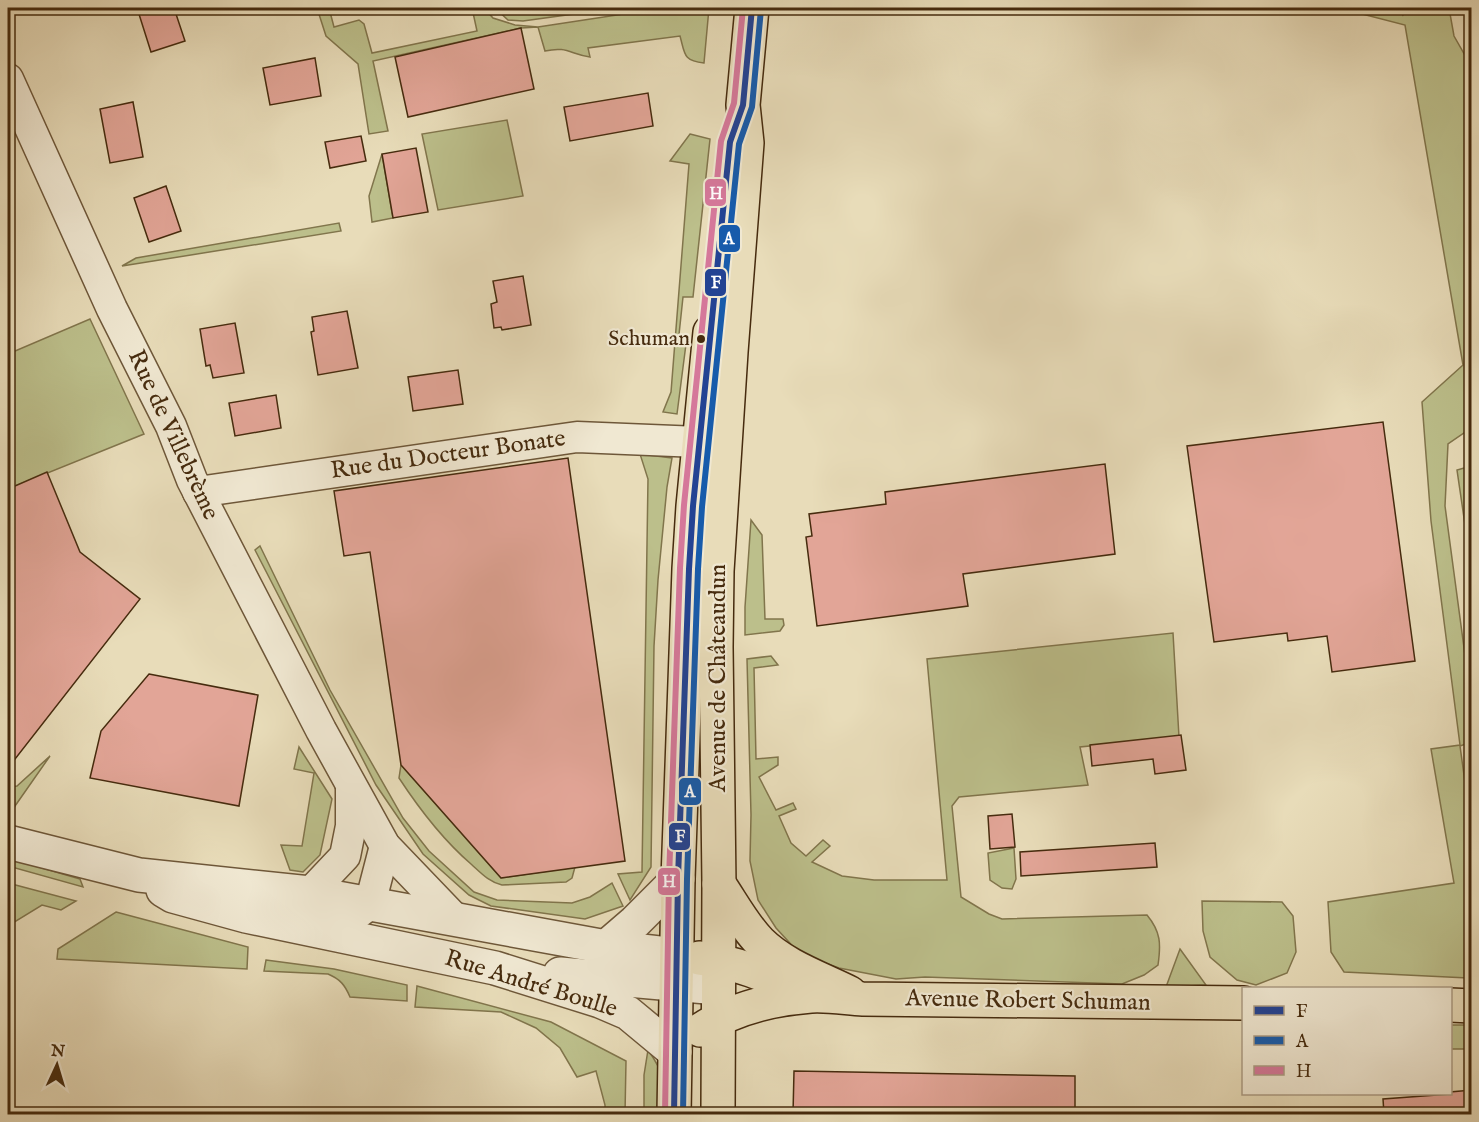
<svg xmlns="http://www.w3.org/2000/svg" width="1479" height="1122" font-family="'IM FELL English',serif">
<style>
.green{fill:#bcbf8b;stroke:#81754c;stroke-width:1.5}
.building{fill:#e2a597;stroke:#462b0e;stroke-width:1.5}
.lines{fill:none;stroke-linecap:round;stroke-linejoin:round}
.minor-casing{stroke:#6e5739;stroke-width:33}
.tertiary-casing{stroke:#6e5739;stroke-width:36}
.primary-casing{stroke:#462b0e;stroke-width:36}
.minor{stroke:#f0e8d2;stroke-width:30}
.tertiary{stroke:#f0e8d2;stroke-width:33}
.primary{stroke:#e8dcb9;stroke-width:33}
.bus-1-casing{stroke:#f0e8d2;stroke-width:10}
.bus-2-casing{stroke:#f0e8d2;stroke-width:10}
.bus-3-casing{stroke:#f0e8d2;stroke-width:10}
.bus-1{stroke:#234393;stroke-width:6}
.bus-2{stroke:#175bab;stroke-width:6}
.bus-3{stroke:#d5789a;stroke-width:6}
.bus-dot{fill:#462b0e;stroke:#f0e8d2;stroke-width:2}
.labels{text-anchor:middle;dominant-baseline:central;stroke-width:4.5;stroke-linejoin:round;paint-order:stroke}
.bus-label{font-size:22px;fill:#462b0e;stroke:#f0e8d2;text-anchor:end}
.street-label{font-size:24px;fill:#462b0e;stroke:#f0e8d2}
.line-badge{stroke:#f0e8d2;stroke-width:2}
.badge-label{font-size:16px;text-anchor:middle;font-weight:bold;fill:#fff}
</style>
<rect width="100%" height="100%" fill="#e8dcb9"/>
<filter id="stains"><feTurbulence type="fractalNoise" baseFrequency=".00333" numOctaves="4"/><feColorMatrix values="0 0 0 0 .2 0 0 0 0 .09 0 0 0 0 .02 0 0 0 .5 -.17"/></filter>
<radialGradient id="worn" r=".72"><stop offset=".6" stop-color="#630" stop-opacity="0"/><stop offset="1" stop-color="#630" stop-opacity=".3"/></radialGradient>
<g class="green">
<path d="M 317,8 L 329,8 L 334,27 L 359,20 L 364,24 L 372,53 L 477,31 L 472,8 L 484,8 L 493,18 L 515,25 L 538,27 L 663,8 L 709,8 L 704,63 C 683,61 685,54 680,36 L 588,48 L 590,57 C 570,54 567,46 545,51 L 538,27 L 521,28 L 373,61 L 388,131 L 369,134 L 358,64 L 326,36 Z"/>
<path d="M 495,8 L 563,8 L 564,9 L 587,8 L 588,12 L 523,21 L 508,20 Z"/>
<path d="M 1339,8 L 1400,8 L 1403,16 L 1402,8 L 1449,8 L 1454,36 L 1471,66 L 1471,428 L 1448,444 L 1445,506 L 1471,700 L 1471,742 L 1460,746 L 1472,833 L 1471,982 L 1468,978 L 1344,972 L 1331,952 L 1328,902 L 1454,883 L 1431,749 L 1460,745 L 1431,521 L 1422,402 L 1463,365 L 1405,25 Z"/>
<path d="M 507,120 L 523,196 L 438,210 L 422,134 Z"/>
<path d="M 690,134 L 710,139 L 693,297 L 683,297 L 678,344 L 686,344 L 677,414 L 663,412 L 671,392 L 689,164 L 670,161 Z"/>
<path d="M 382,154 L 393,218 L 372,222 L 369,196 Z"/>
<path d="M 339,223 L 341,231 L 122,266 L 136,258 Z"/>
<path d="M 90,319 L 144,434 L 8,489 L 8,354 Z"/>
<path d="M 640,454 L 672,458 L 667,487 L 658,580 L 654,646 L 651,867 L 630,900 L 618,874 L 642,872 L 648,479 Z"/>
<path d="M 1471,466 L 1472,466 L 1471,566 L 1457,470 Z"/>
<path d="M 751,520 L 762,535 L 765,619 L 783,619 L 784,625 L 780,631 L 745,635 L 745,607 Z"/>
<path d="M 260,546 L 330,690 L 403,818 L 429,851 L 474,892 L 497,900 L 572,903 L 590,897 L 612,883 L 623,906 L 585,919 L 491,906 L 469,895 L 423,854 L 376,785 L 255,550 Z"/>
<path d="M 1173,633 L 1179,737 L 1080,747 L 1088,785 L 959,797 L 952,806 L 961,897 L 989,914 L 1002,919 L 1147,915 C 1161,932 1161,944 1158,965 L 1144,975 L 1122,984 L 925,977 L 896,979 L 839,968 L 800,954 L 776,928 L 758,900 L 750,861 L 751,815 L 747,659 L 771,656 L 778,665 L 754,668 L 756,759 L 778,757 L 778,765 L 759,777 L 776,810 L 793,803 L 796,809 L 779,816 L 791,843 L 806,856 L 823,840 L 830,846 L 812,862 L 842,876 L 874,880 L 947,880 L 927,659 Z"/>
<path d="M 299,747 L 332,799 L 320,855 L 303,872 L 290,870 L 281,845 L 302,846 L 314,773 L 294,769 Z"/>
<path d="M 50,756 L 8,816 L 8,787 L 17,786 Z"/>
<path d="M 401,765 L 501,878 L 575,867 L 572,878 L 566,882 L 502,885 C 489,882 481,873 471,864 C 442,839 420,810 399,778 Z"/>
<path d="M 1014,848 L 1016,879 L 1012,889 L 1002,888 L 990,880 L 988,853 Z"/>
<path d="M 8,858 L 80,879 L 83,887 L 8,866 Z"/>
<path d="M 8,883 L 76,901 L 61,910 L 42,905 L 8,926 Z"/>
<path d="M 1202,901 L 1282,902 L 1293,916 L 1296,952 L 1287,973 L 1256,985 L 1237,980 L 1210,957 L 1203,931 Z"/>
<path d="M 116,912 L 248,947 L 247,969 L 57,959 L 58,949 Z"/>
<path d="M 1180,949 L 1206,985 L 1166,987 Z"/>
<path d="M 266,960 L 334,969 L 407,985 L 407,1001 L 350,997 C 345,985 340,979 328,974 L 264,971 Z"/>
<path d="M 417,986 L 551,1022 L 626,1061 L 625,1114 L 605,1114 L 605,1105 L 596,1071 L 577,1077 L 560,1048 L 536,1028 L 501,1012 L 415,1007 Z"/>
<path d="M 1450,1025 L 1471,1025 L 1471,1051 L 1469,1049 L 1451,1049 Z"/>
<path d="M 648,1050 C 666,1075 665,1085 665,1114 L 644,1114 L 644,1075 Z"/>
</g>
<g class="building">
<path d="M 150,8 L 174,8 L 185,41 L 151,52 L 138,11 Z"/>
<path d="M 521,28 L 534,89 L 408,117 L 395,57 Z"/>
<path d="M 315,58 L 321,96 L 270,105 L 263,68 Z"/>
<path d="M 648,93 L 653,126 L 570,141 L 564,107 Z"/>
<path d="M 133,102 L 143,157 L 110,163 L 100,109 Z"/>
<path d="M 361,136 L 366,161 L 330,168 L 325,142 Z"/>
<path d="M 416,148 L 428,212 L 393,218 L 382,154 Z"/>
<path d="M 166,186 L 181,231 L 149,242 L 134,198 Z"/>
<path d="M 523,276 L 531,325 L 502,330 L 501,327 L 494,328 L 491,304 L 497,302 L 493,281 Z"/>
<path d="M 347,311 L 358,368 L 318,375 L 311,332 L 314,331 L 312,317 Z"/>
<path d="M 235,323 L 244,373 L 213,378 L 210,365 L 206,366 L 200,329 Z"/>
<path d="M 458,370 L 463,404 L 413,411 L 408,377 Z"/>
<path d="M 276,395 L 281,428 L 235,436 L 229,403 Z"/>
<path d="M 1383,422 L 1415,661 L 1332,672 L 1327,636 L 1288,641 L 1287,633 L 1214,642 L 1187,446 Z"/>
<path d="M 568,458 L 625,861 L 501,878 L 401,765 L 370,552 L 344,556 L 334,491 Z"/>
<path d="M 1105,464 L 1115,554 L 963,574 L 968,606 L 817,626 L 806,537 L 812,536 L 809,514 L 886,504 L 885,492 Z"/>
<path d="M 47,472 L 80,552 L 140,599 L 8,768 L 8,489 Z"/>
<path d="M 149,674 L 258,695 L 239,806 L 90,778 L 101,731 Z"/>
<path d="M 1181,735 L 1186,770 L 1155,774 L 1153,759 L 1092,766 L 1090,745 Z"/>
<path d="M 1012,814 L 1015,847 L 990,849 L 988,816 Z"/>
<path d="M 1155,843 L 1157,867 L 1021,876 L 1020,852 Z"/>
<path d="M 794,1071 L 1075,1076 L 1075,1114 L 793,1114 Z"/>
<path d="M 1472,1090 L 1472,1114 L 1384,1114 L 1383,1099 L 1450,1094 L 1450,1092 Z"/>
</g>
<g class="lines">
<defs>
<g id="minor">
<path d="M 8,79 L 112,309 L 171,426 L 192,480 L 321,730 L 385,846 L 456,920"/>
<path d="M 198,492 L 577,437 L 699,442"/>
<path d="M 310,893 L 345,856 L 351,826 L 351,788"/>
<path d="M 276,915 L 358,913 L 370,904 L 385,846"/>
</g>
<g id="tertiary">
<path d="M 8,842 L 139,875 L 310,893 L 606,947 L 677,955"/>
<path d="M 163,890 L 173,896 L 246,916 L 495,968 L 600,1001 L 628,1013 L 675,1052"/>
<path d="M 606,947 L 635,922 L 678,879"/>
<path d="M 560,974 L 718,988"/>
</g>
<g id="primary">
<path d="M 719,884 C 732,903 744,926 760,942 C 784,966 820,978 850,993"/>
<path d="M 699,958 C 738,962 772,978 808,994"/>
<path d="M 1450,1005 L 1472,1006"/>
<path d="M 700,1030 C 734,1008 771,999 811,996 C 828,995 846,998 863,999 L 1244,1003"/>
<path d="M 674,1114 L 678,879 L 689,569 L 693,506 L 710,332"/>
<path d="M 718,1114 L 719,884 L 716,647 L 717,571 L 731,352 L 747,143 L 743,105 L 752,8"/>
</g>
</defs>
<use href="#minor" class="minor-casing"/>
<use href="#tertiary" class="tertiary-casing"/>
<use href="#primary" class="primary-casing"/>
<use href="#minor" class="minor"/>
<use href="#tertiary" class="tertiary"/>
<use href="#primary" class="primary"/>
<defs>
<path id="bus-1" d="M 674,1114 L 678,879 L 689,569 L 693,506 L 730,142 L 743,105 L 752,8"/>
<path id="bus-2" d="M 683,1114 L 687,879 L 698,569 L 702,507 L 739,144 L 752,107 L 761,9"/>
<path id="bus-3" d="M 665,1114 L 669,879 L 680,568 L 684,505 L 721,141 L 734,103 L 743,8"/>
</defs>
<use href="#bus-1" class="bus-1-casing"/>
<use href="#bus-2" class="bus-2-casing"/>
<use href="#bus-3" class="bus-3-casing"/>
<use href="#bus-1" class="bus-1"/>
<use href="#bus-2" class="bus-2"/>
<use href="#bus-3" class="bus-3"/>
</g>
<circle class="bus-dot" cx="701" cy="339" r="5"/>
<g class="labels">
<g class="bus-label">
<text x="690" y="339">Schuman</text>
</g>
<g class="street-label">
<text transform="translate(173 435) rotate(65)">Rue de Villebrème</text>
<text transform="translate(448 455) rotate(-8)">Rue du Docteur Bonate</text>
<text transform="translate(718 678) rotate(-90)">Avenue de Châteaudun</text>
<text transform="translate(531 984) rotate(17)">Rue André Boulle</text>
<text transform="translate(1028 1001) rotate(1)">Avenue Robert Schuman</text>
</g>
</g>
<g class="line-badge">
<rect x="704" y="178" width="23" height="29" rx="6" fill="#d5789a"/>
<rect x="718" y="224" width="23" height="29" rx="6" fill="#175bab"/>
<rect x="704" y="268" width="23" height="29" rx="6" fill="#234393"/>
<rect x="678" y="777" width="24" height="29" rx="6" fill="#175bab"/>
<rect x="668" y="822" width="23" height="29" rx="6" fill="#234393"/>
<rect x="657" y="867" width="24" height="29" rx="6" fill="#d5789a"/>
</g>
<g class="badge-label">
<text x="716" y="199">H</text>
<text x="729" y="244">A</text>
<text x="716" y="288">F</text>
<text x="690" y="797">A</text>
<text x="680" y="842">F</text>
<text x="669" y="887">H</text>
</g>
<rect width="1479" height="1122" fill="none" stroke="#e8dcb9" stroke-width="30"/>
<rect x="9" y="9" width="1461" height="1104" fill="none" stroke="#462b0e" stroke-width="3"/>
<rect x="15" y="15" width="1449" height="1092" fill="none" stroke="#462b0e" stroke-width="1.5"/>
<rect x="1242" y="987" width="210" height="108" fill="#f0e8d2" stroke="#ac9c84" stroke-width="1.5"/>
<rect x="1254" y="1006" width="30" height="9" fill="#234393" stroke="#ac9c84" stroke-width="1.5"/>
<text x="1296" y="1017" font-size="18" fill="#462b0e">F</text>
<rect x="1254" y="1036" width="30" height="9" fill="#175bab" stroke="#ac9c84" stroke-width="1.5"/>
<text x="1296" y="1047" font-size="18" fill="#462b0e">A</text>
<rect x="1254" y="1066" width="30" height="9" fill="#d5789a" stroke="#ac9c84" stroke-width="1.5"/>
<text x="1296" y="1077" font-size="18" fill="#462b0e">H</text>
<g transform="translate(57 1065) rotate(4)" stroke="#f0e8d2" stroke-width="4.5" paint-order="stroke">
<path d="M0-4.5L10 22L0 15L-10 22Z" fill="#462b0e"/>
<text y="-9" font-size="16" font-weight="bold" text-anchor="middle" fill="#462b0e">N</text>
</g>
<rect width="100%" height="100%" filter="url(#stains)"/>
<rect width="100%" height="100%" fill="url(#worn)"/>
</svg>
